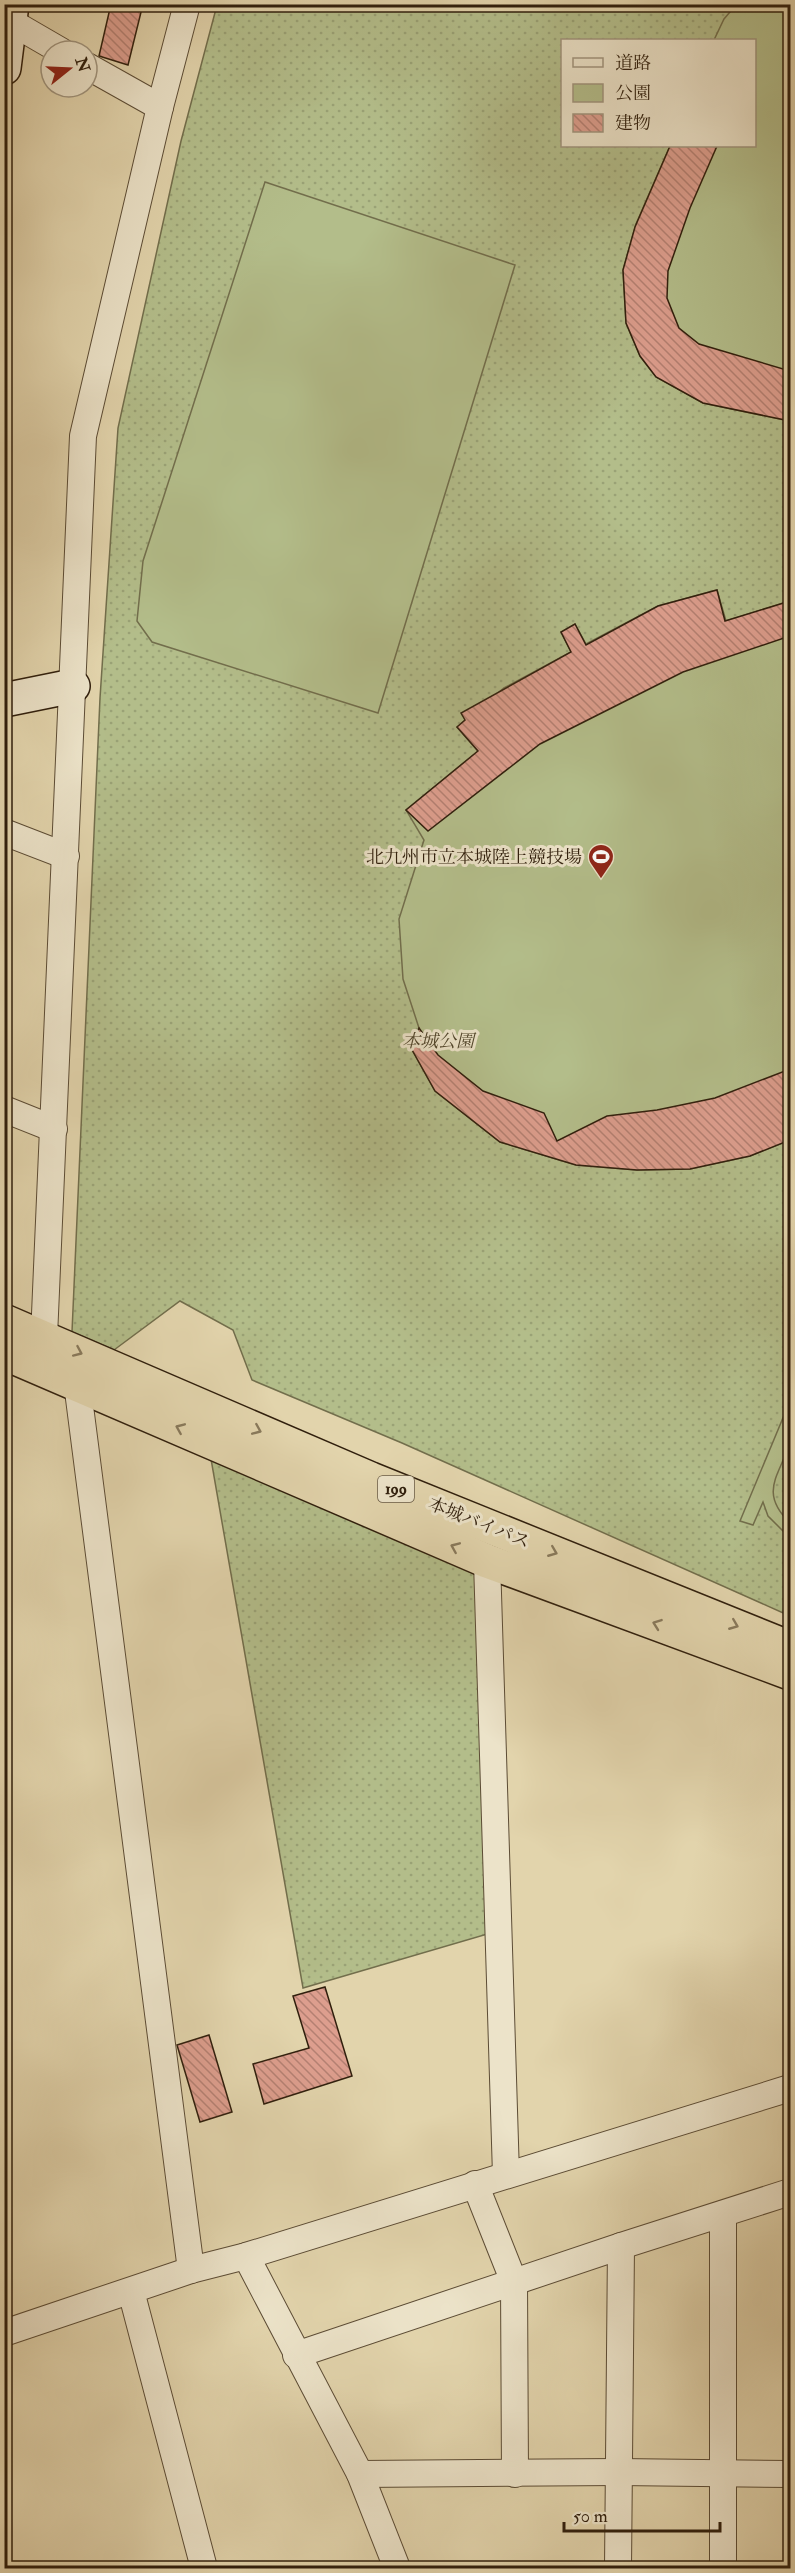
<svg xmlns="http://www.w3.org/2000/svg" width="795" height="2573" font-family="'IM FELL Double Pica','Noto Serif JP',serif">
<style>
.green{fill:url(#green-dots);stroke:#726e4c;stroke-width:1.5;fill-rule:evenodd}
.pitch{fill:#b3bd8a;stroke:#726e4c;stroke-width:1.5}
.building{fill:url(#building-back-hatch);stroke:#301f0d;stroke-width:1.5}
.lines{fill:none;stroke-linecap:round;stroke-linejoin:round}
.street-casing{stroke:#5c4c35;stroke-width:28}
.secondary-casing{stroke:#301f0d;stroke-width:36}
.highway-casing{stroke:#301f0d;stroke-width:36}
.street{stroke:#ece3c9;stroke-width:26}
.secondary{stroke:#ece3c9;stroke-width:33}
.highway{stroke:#e2d4ac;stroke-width:33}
.oneway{stroke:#897a5c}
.labels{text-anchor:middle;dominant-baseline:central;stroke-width:6;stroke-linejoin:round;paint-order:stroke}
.shield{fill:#ece3c9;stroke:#685a45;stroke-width:1.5}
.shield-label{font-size:16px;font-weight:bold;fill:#301f0d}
.poi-label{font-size:18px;fill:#301f0d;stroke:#ece3c9;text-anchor:end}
.park-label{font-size:18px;font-style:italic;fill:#51462c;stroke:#ece3c9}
.street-label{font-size:18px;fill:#301f0d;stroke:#ece3c9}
</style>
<defs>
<pattern id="green-dots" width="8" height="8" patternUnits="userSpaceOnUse" patternTransform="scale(1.5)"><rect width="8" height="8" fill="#b3bd8a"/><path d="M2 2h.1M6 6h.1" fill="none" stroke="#9aa276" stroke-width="1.8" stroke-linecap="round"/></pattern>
<pattern id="building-back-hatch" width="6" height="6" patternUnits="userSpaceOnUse" patternTransform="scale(1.5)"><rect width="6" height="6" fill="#dd9e8e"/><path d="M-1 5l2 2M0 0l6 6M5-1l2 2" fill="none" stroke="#b48072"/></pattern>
</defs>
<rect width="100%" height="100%" fill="#e2d4ac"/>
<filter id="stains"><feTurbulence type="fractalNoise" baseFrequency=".00333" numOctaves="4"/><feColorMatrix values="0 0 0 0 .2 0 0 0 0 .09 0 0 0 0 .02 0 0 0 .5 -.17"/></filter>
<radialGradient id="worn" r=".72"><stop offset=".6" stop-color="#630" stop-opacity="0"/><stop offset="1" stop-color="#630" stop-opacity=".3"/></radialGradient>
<g class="green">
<path d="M 217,5 L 790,5 L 790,1616 L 402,1443 L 252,1380 L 233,1330 L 180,1301 L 114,1350 L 72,1332 L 100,698 L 118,428 L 181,141 ZM 562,40 L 754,40 L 754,146 L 562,146 Z"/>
<path d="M 211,1459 L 484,1577 L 508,1928 L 303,1988 Z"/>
</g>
<g class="pitch">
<path d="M 736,5 L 790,5 L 790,421 L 703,403 L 656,377 L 640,356 L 626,323 L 623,270 L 636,224 L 670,146 L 754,146 L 754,40 L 714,40 L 724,19 Z"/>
<path d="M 265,182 L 515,265 L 378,713 L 152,642 L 137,621 L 143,561 Z"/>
<path d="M 717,590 L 726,621 L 790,601 L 790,1140 L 750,1156 L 690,1169 L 637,1170 L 576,1165 L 500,1142 L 435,1091 L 411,1048 L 419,1028 L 403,979 L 399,919 L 424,840 L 406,810 L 478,751 L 457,727 L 504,688 L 571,652 L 561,632 L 575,624 L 586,644 L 658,606 Z"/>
<path d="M 790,1401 C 791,1413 793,1428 790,1440 C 783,1473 756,1490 790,1523 L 790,1538 L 768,1516 L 763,1502 L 753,1525 L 740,1521 Z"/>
</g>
<g class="building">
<path d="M 111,4 L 143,4 L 128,65 L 99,56 Z"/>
<path d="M 670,146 L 717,146 L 690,208 L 668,271 L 667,298 L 679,328 L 699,344 L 790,371 L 790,421 L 703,403 L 656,377 L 640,356 L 626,323 L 623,270 L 635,227 Z"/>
<path d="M 717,590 L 725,621 L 790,601 L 790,636 L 683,672 L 540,744 L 428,831 L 406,810 L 478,751 L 457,727 L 465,720 L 461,713 L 571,652 L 561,632 L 575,624 L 586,645 L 658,606 Z"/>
<path d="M 419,1028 L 438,1055 L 483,1091 L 544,1113 L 557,1141 L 607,1116 L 657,1110 L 715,1098 L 790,1069 L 790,1140 L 750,1156 L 690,1169 L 637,1170 L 576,1165 L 500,1142 L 435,1091 L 411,1048 Z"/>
<path d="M 325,1987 L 352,2076 L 264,2104 L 253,2064 L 309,2048 L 293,1996 Z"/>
<path d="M 209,2035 L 232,2112 L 200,2122 L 177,2045 Z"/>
</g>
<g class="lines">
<defs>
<g id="street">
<path d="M 4,27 L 11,22 L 61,51"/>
<path d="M 87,66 L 160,107"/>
<path d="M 4,832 L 66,856"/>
<path d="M 4,1109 L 54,1129"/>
<path d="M 44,1337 L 83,436 L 160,107 L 187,4"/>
<path d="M 77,1383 L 191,2270"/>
<path d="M 487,1561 L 506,2175"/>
<path d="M 475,2184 L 514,2282 L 515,2474"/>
<path d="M 246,2256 L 360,2474 L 397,2568"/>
<path d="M 131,2291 L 204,2568"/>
<path d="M 4,2333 L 191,2270 L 246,2256 L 790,2088"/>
<path d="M 296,2355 L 621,2246 L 790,2192"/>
<path d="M 360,2474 L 619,2472 L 790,2474"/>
<path d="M 618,2568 L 621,2246"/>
<path d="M 723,2568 L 723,2214"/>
</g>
<g id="secondary">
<path d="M 4,68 L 12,4"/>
<path d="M 4,700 L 73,686"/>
</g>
<g id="highway">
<path d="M 4,1321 L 371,1479 L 790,1648"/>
<path d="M 4,1353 L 487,1561 L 790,1673"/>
</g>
</defs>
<use href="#street" class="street-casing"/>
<use href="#secondary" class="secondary-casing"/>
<use href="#highway" class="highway-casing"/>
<use href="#street" class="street"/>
<use href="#secondary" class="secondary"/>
<use href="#highway" class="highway"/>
</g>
<defs><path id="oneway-chevron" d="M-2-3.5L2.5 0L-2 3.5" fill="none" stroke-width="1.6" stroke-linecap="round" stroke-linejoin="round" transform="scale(1.5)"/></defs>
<g class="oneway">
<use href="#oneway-chevron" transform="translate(78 1352) rotate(24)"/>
<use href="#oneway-chevron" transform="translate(180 1428) rotate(-157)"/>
<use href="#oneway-chevron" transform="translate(257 1430) rotate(23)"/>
<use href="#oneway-chevron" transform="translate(455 1547) rotate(-157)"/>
<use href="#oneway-chevron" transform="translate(553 1552) rotate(22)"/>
<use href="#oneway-chevron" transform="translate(657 1624) rotate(-160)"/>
<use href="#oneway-chevron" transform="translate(734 1625) rotate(22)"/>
</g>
<defs>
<symbol id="stadium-pin" viewBox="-11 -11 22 30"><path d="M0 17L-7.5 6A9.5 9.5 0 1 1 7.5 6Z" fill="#8f2418" stroke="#ece3c9"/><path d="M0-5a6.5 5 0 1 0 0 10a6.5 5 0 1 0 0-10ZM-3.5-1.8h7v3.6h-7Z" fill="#fff"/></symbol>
</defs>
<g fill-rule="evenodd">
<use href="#stadium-pin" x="586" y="842" width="30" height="40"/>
</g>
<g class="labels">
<rect class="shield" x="378" y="1476" width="36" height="26" rx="4.5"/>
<g class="shield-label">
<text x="396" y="1489">199</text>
</g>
<g class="poi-label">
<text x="582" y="857">北九州市立本城陸上競技場</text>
</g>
<g class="park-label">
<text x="438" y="1041">本城公園</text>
</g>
<g class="street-label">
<text transform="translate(479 1523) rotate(22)">本城バイパス</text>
</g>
</g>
<rect width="795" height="2573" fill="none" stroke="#e2d4ac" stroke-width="24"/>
<rect x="6" y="6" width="783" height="2561" fill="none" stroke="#301f0d" stroke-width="3"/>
<rect x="12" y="12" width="771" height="2549" fill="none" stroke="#301f0d" stroke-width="1.5"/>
<rect x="561" y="39" width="195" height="108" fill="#ece3c9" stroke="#a1957e" stroke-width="1.5"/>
<rect x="573" y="58" width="30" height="9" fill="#ece3c9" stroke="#a1957e" stroke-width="1.5"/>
<text x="615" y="69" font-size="18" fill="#301f0d">道路</text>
<rect x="573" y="84" width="30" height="18" fill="#b3bd8a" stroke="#a1957e" stroke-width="1.5"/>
<text x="615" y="99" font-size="18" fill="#301f0d">公園</text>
<rect x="573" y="114" width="30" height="18" fill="url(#building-back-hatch)" stroke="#a1957e" stroke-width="1.5"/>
<text x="615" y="129" font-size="18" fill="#301f0d">建物</text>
<g transform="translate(69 69) rotate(72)"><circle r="28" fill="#ece3c9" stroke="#a1957e" stroke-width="1.5"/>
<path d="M0-4.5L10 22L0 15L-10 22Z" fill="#8f2418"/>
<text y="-9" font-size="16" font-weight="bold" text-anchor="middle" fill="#301f0d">N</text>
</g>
<path d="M564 2522v9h156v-9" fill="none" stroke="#301f0d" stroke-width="3"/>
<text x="573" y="2522" font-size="18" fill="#301f0d" stroke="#ece3c9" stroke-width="4.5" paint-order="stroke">50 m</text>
<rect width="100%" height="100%" filter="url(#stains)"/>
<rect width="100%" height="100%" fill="url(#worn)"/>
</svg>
